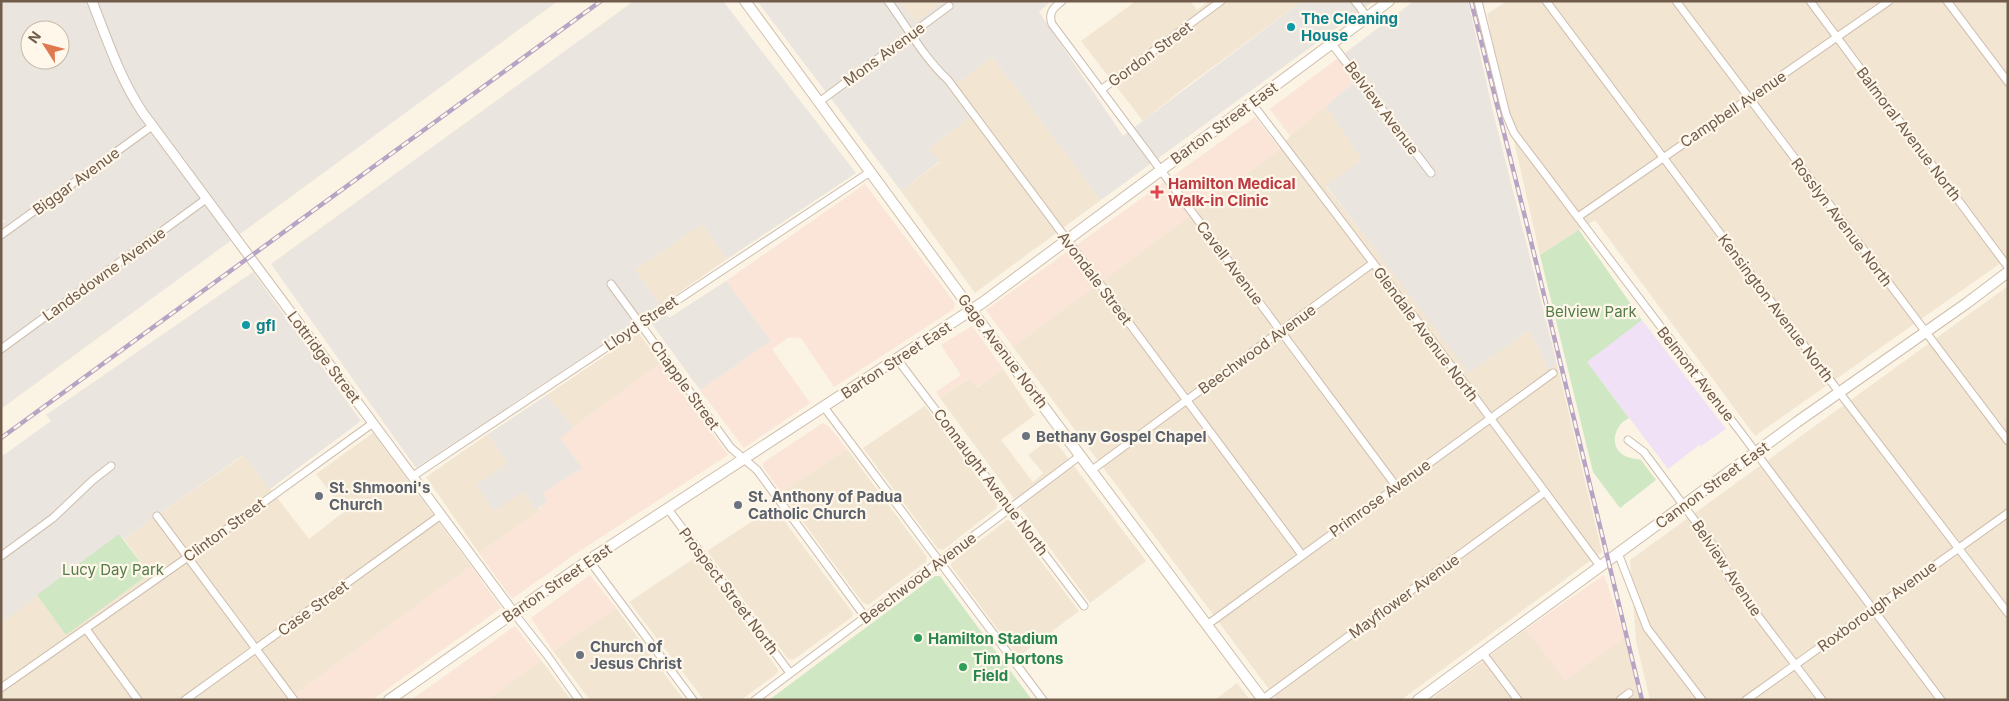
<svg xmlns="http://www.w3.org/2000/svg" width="2009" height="701" font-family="Inter,sans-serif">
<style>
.residential{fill:#f2e6d3}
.commercial{fill:#fae5d8}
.industrial{fill:#eae5de;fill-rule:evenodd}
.education{fill:#f0e1f7}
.green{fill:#cfe7c3}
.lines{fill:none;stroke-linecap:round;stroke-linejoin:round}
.minor-casing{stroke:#cebeae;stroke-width:9}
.tertiary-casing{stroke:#cebeae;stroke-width:11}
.secondary-casing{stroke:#d0beab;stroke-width:12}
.minor{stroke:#fff;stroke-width:7}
.tertiary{stroke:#fff;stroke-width:9}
.secondary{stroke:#fff;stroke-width:10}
.rail-casing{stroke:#b7a3c3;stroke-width:4.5}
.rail{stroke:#fef7ea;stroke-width:2.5;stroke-dasharray:8;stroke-linecap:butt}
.culture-dot{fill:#0f9aa8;stroke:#fef7ea;stroke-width:2}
.health-dot{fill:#e0444e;stroke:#fef7ea;stroke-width:2}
.worship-dot{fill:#6b7280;stroke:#fef7ea;stroke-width:2}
.leisure-dot{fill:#2e9e5b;stroke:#fef7ea;stroke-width:2}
.labels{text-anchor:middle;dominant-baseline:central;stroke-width:4.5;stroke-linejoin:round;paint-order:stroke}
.culture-label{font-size:15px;font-weight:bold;fill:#0d838f;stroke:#fef7ea;text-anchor:start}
.street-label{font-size:15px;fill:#715b4b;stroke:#fef7ea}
.health-label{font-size:15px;font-weight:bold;fill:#be3a42;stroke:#fef7ea;text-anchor:start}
.park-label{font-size:15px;fill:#537c46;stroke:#fef7ea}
.worship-label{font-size:15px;font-weight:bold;fill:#5b616d;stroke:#fef7ea;text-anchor:start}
.leisure-label{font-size:15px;font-weight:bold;fill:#27864d;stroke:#fef7ea;text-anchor:start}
</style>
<rect width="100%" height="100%" fill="#fbf3e4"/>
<g class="residential">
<path d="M 900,1 L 943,1 L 916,22 Z"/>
<path d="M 1136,1 L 1190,1 L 1197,10 L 1209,1 L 1302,1 L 1179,92 L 1143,121 L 1081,41 Z"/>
<path d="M 1507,1 L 2008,1 L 2008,258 L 1755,436 L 1595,220 L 1540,255 L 1502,89 L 1487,14 Z"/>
<path d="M 992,57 L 1101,200 L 975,293 L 901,191 L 940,162 L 928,149 L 970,117 L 948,90 Z"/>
<path d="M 1326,106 L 1362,160 L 1326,186 L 1470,372 L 1529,330 L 1549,369 L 1557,364 L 1602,552 L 1401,700 L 1277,700 L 1013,347 L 1280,149 L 1290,136 Z"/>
<path d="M 702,224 L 727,259 L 660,306 L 635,270 Z"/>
<path d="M 2008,286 L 2008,700 L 1650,700 L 1636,641 L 1630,560 Z"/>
<path d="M 639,333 L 660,363 L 573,428 L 547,395 Z"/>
<path d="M 1003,369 L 1035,415 L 1001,440 L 1033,482 L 1043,473 L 1028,455 L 1052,437 L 1146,561 L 1090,603 L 940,398 L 970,378 L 977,388 Z"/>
<path d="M 925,406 L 997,504 L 997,508 L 943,550 L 938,549 L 863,448 Z"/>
<path d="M 373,433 L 471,566 L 287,700 L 1,700 L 1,623 L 37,595 L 66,634 L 149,574 L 124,539 L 244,455 L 309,539 L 345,511 L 316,474 Z"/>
<path d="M 488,434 L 508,463 L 477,485 L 523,492 L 536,510 L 539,508 L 541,510 L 479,553 L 426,477 Z"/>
<path d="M 847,449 L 927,557 L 926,562 L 868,605 L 863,603 L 781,492 Z"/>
<path d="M 774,507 L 853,613 L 852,617 L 793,660 L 788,659 L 707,551 Z"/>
<path d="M 1007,520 L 1010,521 L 1079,611 L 1018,657 L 951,566 L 952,562 Z"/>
<path d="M 696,557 L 777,668 L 778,672 L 775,675 L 741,700 L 704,700 L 629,602 Z"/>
<path d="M 616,608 L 684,700 L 590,700 L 553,651 Z"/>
<path d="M 1526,629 L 1565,680 L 1625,637 L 1640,700 L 1430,700 Z"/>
<path d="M 541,660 L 571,700 L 487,700 Z"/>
<path d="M 1237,683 L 1250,700 L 1215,700 Z"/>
</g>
<g class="commercial">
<path d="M 1337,59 L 1356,81 L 1290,136 L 1270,109 Z"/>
<path d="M 1255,117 L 1280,149 L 1013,347 L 986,310 Z"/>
<path d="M 865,184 L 955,303 L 954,309 L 834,387 L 801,338 L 789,337 L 772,349 L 810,403 L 744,448 L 700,390 L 771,341 L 726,281 Z"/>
<path d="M 972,326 L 1003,369 L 976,388 L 969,378 L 940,398 L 936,392 L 961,375 L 941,345 Z"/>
<path d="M 660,363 L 728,455 L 575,554 L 512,599 L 479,553 L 541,510 L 539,508 L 547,501 L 543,493 L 582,468 L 559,437 Z"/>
<path d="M 823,423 L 828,426 L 847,449 L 781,492 L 763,467 L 764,462 Z"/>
<path d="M 471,566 L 501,608 L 372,700 L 287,700 Z"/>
<path d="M 590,575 L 616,608 L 553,651 L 531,618 Z"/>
<path d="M 1604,575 L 1625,637 L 1565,681 L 1526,629 Z"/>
<path d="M 515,626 L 541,660 L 487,700 L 411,700 Z"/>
</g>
<g class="industrial">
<path d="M 1,1 L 558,1 L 1,409 L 1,224 L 5,221 L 1,217 ZM 30,30 L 60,30 L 60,60 L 30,60 Z"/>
<path d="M 634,1 L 723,1 L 856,173 L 727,259 L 702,224 L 635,270 L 669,318 L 726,281 L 771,341 L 700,390 L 646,316 L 416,468 L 271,264 Z"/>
<path d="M 757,1 L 900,1 L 916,22 L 943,1 L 1051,1 L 1039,12 L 1123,136 L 1302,1 L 1374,1 L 1101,200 L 992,57 L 948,90 L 970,117 L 928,149 L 940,161 L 901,191 Z"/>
<path d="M 1414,1 L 1468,1 L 1492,108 L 1557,364 L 1549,369 L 1529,330 L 1469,373 L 1326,185 L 1362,160 L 1326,106 L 1356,81 L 1337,59 Z"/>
<path d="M 253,272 L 361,421 L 270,489 L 243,455 L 124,539 L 119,534 L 1,623 L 1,457 L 51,421 L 46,415 Z"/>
<path d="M 547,395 L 573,428 L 560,438 L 582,468 L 543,493 L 547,501 L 536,510 L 523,492 L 494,511 L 476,485 L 508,463 L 488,434 Z"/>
</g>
<path class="education" d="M 1642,320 L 1726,429 L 1701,446 L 1699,445 L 1668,469 L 1587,362 Z"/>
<g class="green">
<path d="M 1579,230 L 1642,320 L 1587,362 L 1629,418 C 1614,425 1608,447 1625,456 C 1630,459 1636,458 1641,460 L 1656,480 L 1620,508 L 1593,472 L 1540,255 Z"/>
<path d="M 119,534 L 149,574 L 66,635 L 37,595 Z"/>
<path d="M 935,576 L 940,576 L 1032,700 L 769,700 Z"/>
</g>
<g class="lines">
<defs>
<g id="minor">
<path d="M 888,1 C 907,27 925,59 948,80 L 1302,555"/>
<path d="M 1062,1 C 1053,8 1048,13 1052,24 L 1396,486"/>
<path d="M 1355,1 L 1367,17"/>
<path d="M 1478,1 L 1506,114 L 1514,133 L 1742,434 L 1941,700"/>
<path d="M 1546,1 L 1839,392 L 2008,613"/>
<path d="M 1676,1 L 2008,441"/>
<path d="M 1810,1 L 2008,267"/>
<path d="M 1947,1 L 2008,82"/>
<path d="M 1332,44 L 1431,173"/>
<path d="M 1102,89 L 1221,1"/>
<path d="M 819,102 L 949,6"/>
<path d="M 1251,102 L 1462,380 L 1600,566"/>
<path d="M 1578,217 L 1889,1"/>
<path d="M 1,235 L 152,126"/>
<path d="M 611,284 L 731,448 L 757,470 L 866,618"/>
<path d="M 1,349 L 206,199"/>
<path d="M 897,359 L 1084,606"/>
<path d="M 824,407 L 1043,700"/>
<path d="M 1628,440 L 1644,452 L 1670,487 L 1720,555 L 1730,579 L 1822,700"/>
<path d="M 1092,470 L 1373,263"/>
<path d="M 413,476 L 870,172"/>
<path d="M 668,509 L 790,673"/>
<path d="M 157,516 L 294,700"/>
<path d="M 1618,553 L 1647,628 L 1702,700"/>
<path d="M 1,556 L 53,518 L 93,480 L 111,466"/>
<path d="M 589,560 L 693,700"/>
<path d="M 513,612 L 547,655 L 579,700"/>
<path d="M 1207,625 L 1553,373"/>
<path d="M 86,629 L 138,700"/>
<path d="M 1482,652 L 1518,700"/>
<path d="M 1,688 L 188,557 L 373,423"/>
<path d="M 1263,699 L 1545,492"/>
<path d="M 185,700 L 441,515"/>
<path d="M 755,700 L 1081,455"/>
<path d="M 1620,700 L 1629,693"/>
<path d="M 1746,700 L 2008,513"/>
</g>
<path id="tertiary" d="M 92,1 C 107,39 120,79 143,113 L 513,612"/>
<g id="secondary">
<path d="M 745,1 L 978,319 L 1263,700"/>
<path d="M 389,700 L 589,560 L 982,303 L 1389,1"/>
<path d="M 1418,700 L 1797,422 L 1967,303 L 2008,272"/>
</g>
</defs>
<use href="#minor" class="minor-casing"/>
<use href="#tertiary" class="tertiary-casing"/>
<use href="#secondary" class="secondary-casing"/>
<use href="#minor" class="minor"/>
<use href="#tertiary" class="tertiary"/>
<use href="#secondary" class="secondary"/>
<defs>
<g id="rail">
<path d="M 1471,1 L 1528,229 L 1642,700"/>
<path d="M 1,438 L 601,1"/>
</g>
</defs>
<use href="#rail" class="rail-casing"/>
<use href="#rail" class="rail"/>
</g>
<g class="culture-dot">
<circle cx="1291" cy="27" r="5"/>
<circle cx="246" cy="325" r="5"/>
</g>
<path class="health-dot" d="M1154.5 184.5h5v5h5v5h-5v5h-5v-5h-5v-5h5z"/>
<g class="worship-dot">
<circle cx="1026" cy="436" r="5"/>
<circle cx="319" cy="496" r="5"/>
<circle cx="738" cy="505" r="5"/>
<circle cx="580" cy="655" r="5"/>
</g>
<g class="leisure-dot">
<circle cx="918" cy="638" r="5"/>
<circle cx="963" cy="667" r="5"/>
</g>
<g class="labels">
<g class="culture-label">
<text x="1301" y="18">The Cleaning<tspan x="1301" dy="17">House</tspan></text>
<text x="256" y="325">gfl</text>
</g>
<g class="street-label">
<text transform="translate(884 54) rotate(-36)">Mons Avenue</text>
<text transform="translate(1150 54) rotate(-36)">Gordon Street</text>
<text transform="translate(1382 108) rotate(53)">Belview Avenue</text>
<text transform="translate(1733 109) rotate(-34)">Campbell Avenue</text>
<text transform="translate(1224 123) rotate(-36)">Barton Street East</text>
<text transform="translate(1909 134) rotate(53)">Balmoral Avenue North</text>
<text transform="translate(76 181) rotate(-36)">Biggar Avenue</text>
<text transform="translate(1842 222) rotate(53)">Rosslyn Avenue North</text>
<text transform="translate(1230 263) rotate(53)">Cavell Avenue</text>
<text transform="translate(104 274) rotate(-36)">Landsdowne Avenue</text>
<text transform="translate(1095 278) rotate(53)">Avondale Street</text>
<text transform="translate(1776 308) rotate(53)">Kensington Avenue North</text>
<text transform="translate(641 323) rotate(-34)">Lloyd Street</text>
<text transform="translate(1426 334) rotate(53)">Glendale Avenue North</text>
<text transform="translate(1257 349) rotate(-36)">Beechwood Avenue</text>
<text transform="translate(1003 351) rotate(53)">Gage Avenue North</text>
<text transform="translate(324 357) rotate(53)">Lottridge Street</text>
<text transform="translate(896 360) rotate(-33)">Barton Street East</text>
<text transform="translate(1696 374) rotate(52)">Belmont Avenue</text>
<text transform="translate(685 385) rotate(54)">Chapple Street</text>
<text transform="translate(991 482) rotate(53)">Connaught Avenue North</text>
<text transform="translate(1712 485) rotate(-36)">Cannon Street East</text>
<text transform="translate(1380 498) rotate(-36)">Primrose Avenue</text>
<text transform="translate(224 530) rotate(-36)">Clinton Street</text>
<text transform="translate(1727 568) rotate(56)">Belview Avenue</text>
<text transform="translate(918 578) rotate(-37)">Beechwood Avenue</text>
<text transform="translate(557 583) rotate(-34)">Barton Street East</text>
<text transform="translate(729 591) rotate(53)">Prospect Street North</text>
<text transform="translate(1404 596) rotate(-36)">Mayflower Avenue</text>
<text transform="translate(1877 606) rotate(-36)">Roxborough Avenue</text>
<text transform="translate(313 608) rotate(-36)">Case Street</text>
</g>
<g class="health-label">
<text x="1168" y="183">Hamilton Medical<tspan x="1168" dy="17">Walk-in Clinic</tspan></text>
</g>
<g class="park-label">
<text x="1591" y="311">Belview Park</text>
<text x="113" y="569">Lucy Day Park</text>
</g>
<g class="worship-label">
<text x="1036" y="436">Bethany Gospel Chapel</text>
<text x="329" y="487">St. Shmooni's<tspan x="329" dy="17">Church</tspan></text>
<text x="748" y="496">St. Anthony of Padua<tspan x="748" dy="17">Catholic Church</tspan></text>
<text x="590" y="646">Church of<tspan x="590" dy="17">Jesus Christ</tspan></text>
</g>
<g class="leisure-label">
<text x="928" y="638">Hamilton Stadium</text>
<text x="973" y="658">Tim Hortons<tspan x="973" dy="17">Field</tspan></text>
</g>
</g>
<rect width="2009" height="701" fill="none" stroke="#715b4b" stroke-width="5"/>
<g transform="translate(45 45) rotate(306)"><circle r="24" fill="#fef7ea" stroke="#c6b9aa"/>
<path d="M0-4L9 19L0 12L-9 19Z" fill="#de7950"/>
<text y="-8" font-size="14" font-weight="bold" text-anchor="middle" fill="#715b4b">N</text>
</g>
</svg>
